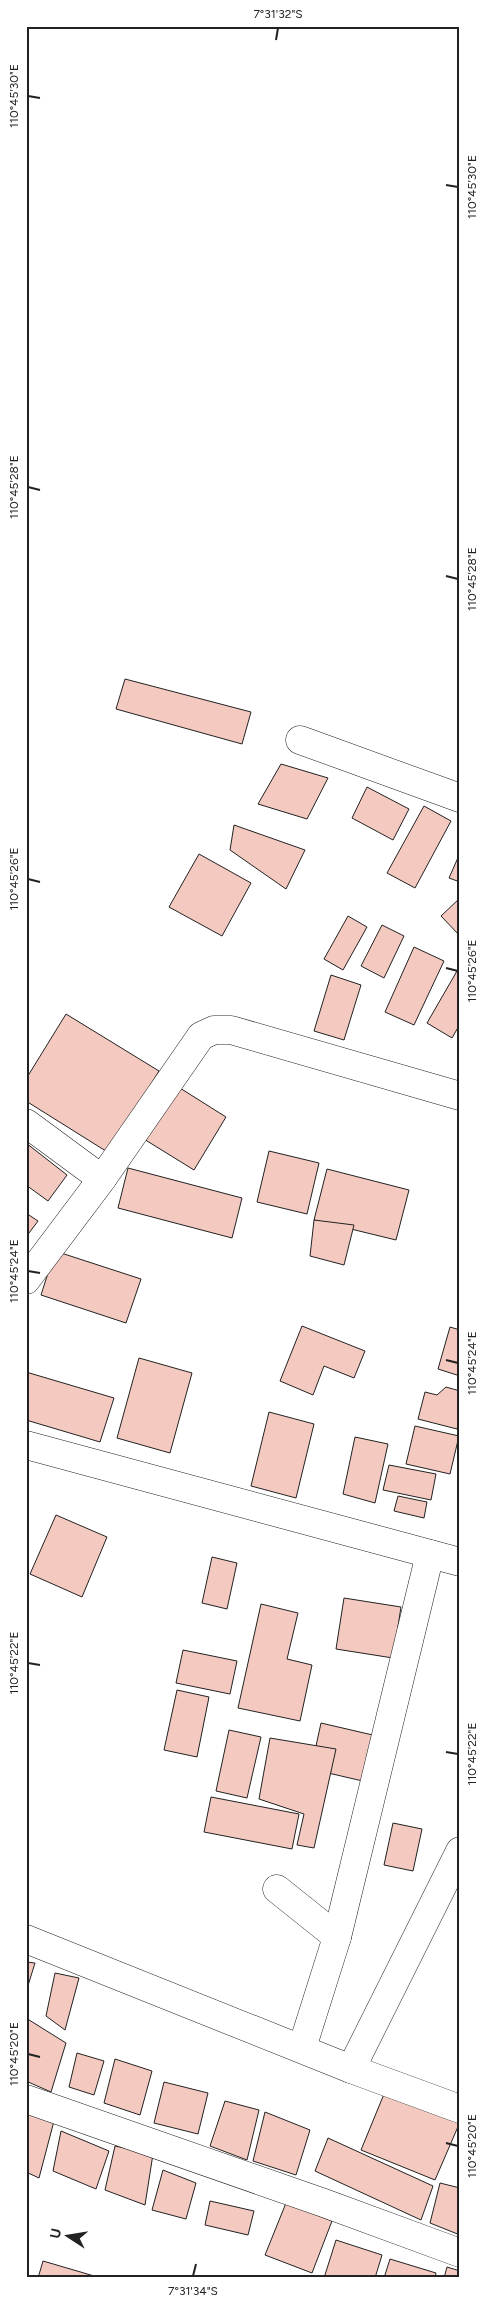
<svg xmlns="http://www.w3.org/2000/svg" width="486" height="2304" font-family="Figtree,sans-serif">
<style>
.building{fill:#f3c9c0;stroke:#222}
.lines{fill:none;stroke-linecap:round;stroke-linejoin:round}
.minor-casing{stroke:#222;stroke-width:29}
.minor{stroke:#fff;stroke-width:28}
.ticks{fill:none;stroke:#222;stroke-width:2}
.neatline{fill:none;stroke:#222;stroke-width:2}
.ticks-label{font-size:12px;text-anchor:middle;fill:#222}
</style>
<rect width="100%" height="100%" fill="#fff"/>
<g class="building">
<path d="M 125,679 L 251,712 L 242,744 L 116,709 Z"/>
<path d="M 281,764 L 328,778 L 307,819 L 258,804 Z"/>
<path d="M 367,787 L 409,809 L 393,840 L 352,818 Z"/>
<path d="M 424,806 L 451,821 L 415,888 L 387,873 Z"/>
<path d="M 234,825 L 305,850 L 286,889 L 230,850 Z"/>
<path d="M 460,853 L 460,882 L 449,878 Z"/>
<path d="M 199,854 L 251,883 L 222,936 L 169,907 Z"/>
<path d="M 460,898 L 460,936 L 441,916 Z"/>
<path d="M 348,916 L 367,927 L 343,970 L 324,959 Z"/>
<path d="M 382,925 L 404,936 L 384,978 L 361,966 Z"/>
<path d="M 414,947 L 444,961 L 414,1025 L 385,1012 Z"/>
<path d="M 457,971 L 460,973 L 460,1024 L 452,1038 L 427,1023 Z"/>
<path d="M 331,975 L 361,985 L 344,1040 L 314,1031 Z"/>
<path d="M 66,1014 L 159,1071 L 109,1153 L 26,1101 L 26,1079 Z"/>
<path d="M 172,1083 L 226,1117 L 194,1170 L 139,1136 Z"/>
<path d="M 26,1143 L 67,1175 L 48,1201 L 26,1185 Z"/>
<path d="M 269,1151 L 319,1163 L 307,1214 L 257,1202 Z"/>
<path d="M 128,1168 L 242,1198 L 232,1238 L 118,1208 Z"/>
<path d="M 327,1169 L 409,1190 L 396,1240 L 314,1220 Z"/>
<path d="M 26,1213 L 38,1221 L 26,1237 Z"/>
<path d="M 314,1220 L 354,1225 L 344,1265 L 310,1256 Z"/>
<path d="M 55,1251 L 141,1279 L 126,1323 L 41,1295 Z"/>
<path d="M 302,1326 L 365,1351 L 354,1378 L 324,1366 L 313,1395 L 280,1381 Z"/>
<path d="M 450,1327 L 460,1330 L 460,1376 L 438,1369 Z"/>
<path d="M 139,1358 L 192,1373 L 170,1453 L 117,1438 Z"/>
<path d="M 26,1372 L 114,1398 L 100,1442 L 26,1420 Z"/>
<path d="M 446,1387 L 460,1391 L 460,1418 L 457,1429 L 418,1419 L 425,1392 L 437,1395 Z"/>
<path d="M 269,1412 L 314,1424 L 296,1498 L 251,1486 Z"/>
<path d="M 415,1426 L 459,1436 L 450,1474 L 406,1464 Z"/>
<path d="M 355,1437 L 388,1444 L 375,1503 L 343,1494 Z"/>
<path d="M 389,1465 L 436,1474 L 431,1500 L 383,1490 Z"/>
<path d="M 398,1496 L 427,1502 L 424,1518 L 394,1511 Z"/>
<path d="M 56,1515 L 107,1537 L 82,1597 L 30,1574 Z"/>
<path d="M 212,1557 L 237,1563 L 227,1609 L 202,1603 Z"/>
<path d="M 344,1598 L 401,1607 L 393,1658 L 336,1649 Z"/>
<path d="M 261,1604 L 298,1613 L 287,1659 L 312,1665 L 300,1721 L 238,1708 Z"/>
<path d="M 183,1650 L 237,1661 L 230,1694 L 176,1683 Z"/>
<path d="M 177,1690 L 209,1697 L 197,1757 L 164,1750 Z"/>
<path d="M 321,1723 L 377,1736 L 367,1782 L 311,1769 Z"/>
<path d="M 229,1730 L 261,1737 L 247,1798 L 216,1791 Z"/>
<path d="M 270,1738 L 336,1749 L 314,1848 L 297,1845 L 304,1814 L 259,1799 Z"/>
<path d="M 211,1797 L 299,1814 L 292,1849 L 204,1832 Z"/>
<path d="M 393,1823 L 422,1829 L 413,1871 L 384,1865 Z"/>
<path d="M 26,1962 L 35,1963 L 26,1992 Z"/>
<path d="M 55,1973 L 79,1978 L 65,2030 L 46,2016 Z"/>
<path d="M 26,2018 L 66,2043 L 51,2092 L 26,2081 Z"/>
<path d="M 77,2053 L 104,2061 L 94,2095 L 69,2087 Z"/>
<path d="M 115,2059 L 152,2071 L 140,2115 L 104,2103 Z"/>
<path d="M 164,2082 L 208,2093 L 198,2134 L 154,2123 Z"/>
<path d="M 384,2094 L 460,2122 L 435,2180 L 361,2150 Z"/>
<path d="M 225,2101 L 259,2110 L 247,2160 L 210,2146 Z"/>
<path d="M 26,2108 L 54,2121 L 39,2178 L 26,2172 Z"/>
<path d="M 265,2112 L 310,2130 L 296,2175 L 253,2161 Z"/>
<path d="M 61,2131 L 109,2151 L 96,2189 L 53,2171 Z"/>
<path d="M 328,2138 L 433,2186 L 421,2220 L 315,2171 Z"/>
<path d="M 115,2146 L 153,2154 L 145,2205 L 105,2190 Z"/>
<path d="M 163,2170 L 196,2183 L 186,2219 L 152,2210 Z"/>
<path d="M 440,2183 L 460,2188 L 460,2235 L 430,2223 Z"/>
<path d="M 210,2201 L 254,2211 L 248,2235 L 205,2225 Z"/>
<path d="M 286,2203 L 332,2221 L 312,2273 L 265,2255 Z"/>
<path d="M 336,2240 L 382,2255 L 375,2278 L 324,2278 Z"/>
<path d="M 390,2259 L 436,2273 L 435,2278 L 384,2278 Z"/>
<path d="M 43,2261 L 101,2278 L 38,2278 Z"/>
<path d="M 447,2267 L 460,2271 L 460,2278 L 444,2278 Z"/>
</g>
<g class="lines">
<defs>
<g id="minor">
<path d="M 300,740 L 460,798"/>
<path d="M 26,1123 L 102,1179"/>
<path d="M 26,1280 L 102,1179 L 201,1036 L 214,1030 L 231,1030 L 460,1096"/>
<path d="M 26,1445 L 460,1562"/>
<path d="M 460,1851 L 351,2069 L 460,2109"/>
<path d="M 277,1889 L 337,1937"/>
<path d="M 26,1939 L 351,2069"/>
<path d="M 302,2048 L 337,1937 L 430,1554"/>
<path d="M 26,2099 L 324,2203 L 460,2253"/>
</g>
</defs>
<use href="#minor" class="minor-casing"/>
<use href="#minor" class="minor"/>
</g>
<path class="ticks" d="M 276,40 L 278,28M 28,96 L 40,98M 446,185 L 458,187M 28,487 L 40,490M 446,576 L 458,579M 28,879 L 40,882M 446,968 L 458,971M 28,1271 L 40,1273M 446,1360 L 458,1363M 28,1663 L 40,1665M 446,1752 L 458,1754M 28,2054 L 40,2057M 446,2143 L 458,2146M 193,2276 L 196,2264"/>
<rect width="486" height="2304" fill="none" stroke="#ffffff" stroke-width="55"/>
<g transform="translate(68 2236) rotate(282)" stroke="#ffffff" stroke-width="4" paint-order="stroke">
<path d="M0-4L9 19L0 12L-9 19Z" fill="#222222"/>
<text y="-8" font-size="14" font-weight="bold" text-anchor="middle" fill="#222222">U</text>
</g>
<rect x="28" y="28" width="430" height="2248" class="neatline"/>
<g class="ticks-label">
<text x="278" y="18">7°31'32"S</text>
<text transform="translate(14 96) rotate(-90)" y="4">110°45'30"E</text>
<text transform="translate(472 187) rotate(-90)" y="4">110°45'30"E</text>
<text transform="translate(14 487) rotate(-90)" y="4">110°45'28"E</text>
<text transform="translate(472 579) rotate(-90)" y="4">110°45'28"E</text>
<text transform="translate(14 879) rotate(-90)" y="4">110°45'26"E</text>
<text transform="translate(472 971) rotate(-90)" y="4">110°45'26"E</text>
<text transform="translate(14 1271) rotate(-90)" y="4">110°45'24"E</text>
<text transform="translate(472 1363) rotate(-90)" y="4">110°45'24"E</text>
<text transform="translate(14 1663) rotate(-90)" y="4">110°45'22"E</text>
<text transform="translate(472 1754) rotate(-90)" y="4">110°45'22"E</text>
<text transform="translate(14 2054) rotate(-90)" y="4">110°45'20"E</text>
<text transform="translate(472 2146) rotate(-90)" y="4">110°45'20"E</text>
<text x="193" y="2295">7°31'34"S</text>
</g>
</svg>
